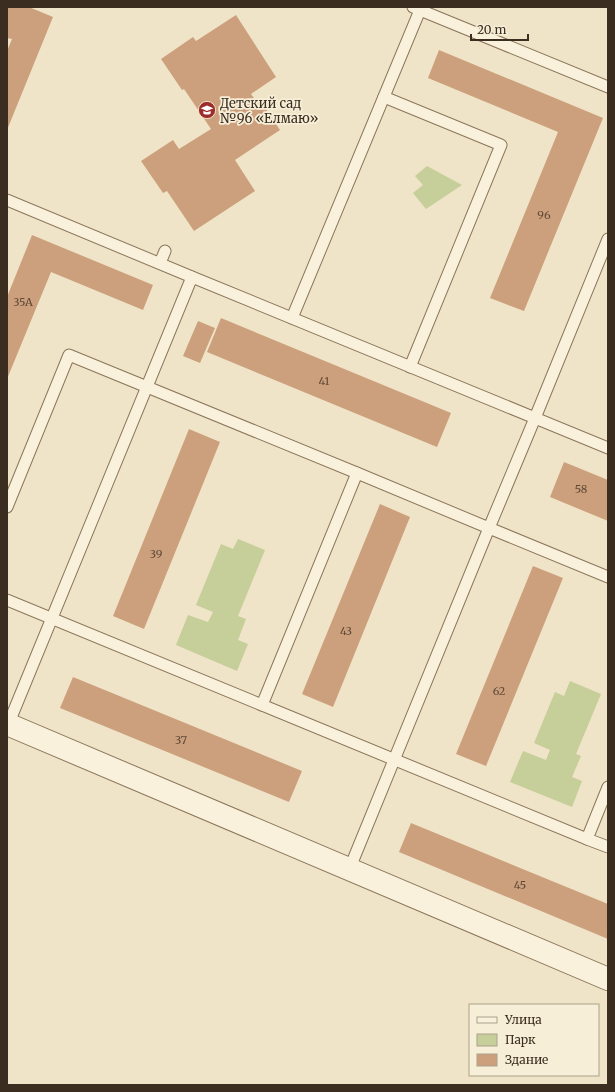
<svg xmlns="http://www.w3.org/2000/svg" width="615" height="1092" font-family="Merriweather,serif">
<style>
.green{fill:#c6ce9a}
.building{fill:#cda07d}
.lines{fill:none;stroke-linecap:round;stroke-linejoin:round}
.service-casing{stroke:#8b765c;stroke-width:13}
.minor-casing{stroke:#8b765c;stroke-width:24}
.service{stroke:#f9f1db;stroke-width:11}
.minor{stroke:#f9f1db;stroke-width:22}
.labels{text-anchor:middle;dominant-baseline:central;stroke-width:3.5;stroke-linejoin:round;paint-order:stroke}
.number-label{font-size:11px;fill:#604a37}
.poi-label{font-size:13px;fill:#3b2e20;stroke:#f6eed7;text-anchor:start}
</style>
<rect width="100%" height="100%" fill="#efe4c7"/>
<g class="green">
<path d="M 427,166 L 462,185 L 426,209 L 413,193 L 423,185 L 415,176 Z"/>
<path d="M 238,539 L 265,550 L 238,616 L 246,619 L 238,640 L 248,644 L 237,671 L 176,645 L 188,615 L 208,622 L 213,612 L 196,605 L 221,544 L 233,549 Z"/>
<path d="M 570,681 L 601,694 L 576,754 L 581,756 L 572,777 L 582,781 L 572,807 L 510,782 L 523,751 L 546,760 L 550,750 L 534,743 L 555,692 L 564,696 Z"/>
</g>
<g class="building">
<path d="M 7,7 L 29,7 L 53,17 L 7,130 L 7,51 L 12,39 L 7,38 Z"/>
<path d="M 236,15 L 276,77 L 251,94 L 256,101 L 259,99 L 280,130 L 235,160 L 255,191 L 194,231 L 167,191 L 163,193 L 141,161 L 173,140 L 179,149 L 211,129 L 184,89 L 182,90 L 161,59 L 193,37 L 196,41 Z"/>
<path d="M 439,50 L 603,118 L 524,311 L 490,298 L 558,132 L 428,78 Z"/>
<path d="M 32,235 L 153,285 L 143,310 L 51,272 L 7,379 L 7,297 Z"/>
<path d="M 221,318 L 451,413 L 437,447 L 207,352 Z"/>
<path d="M 198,321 L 215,328 L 200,363 L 183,356 Z"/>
<path d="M 189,429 L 220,442 L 144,629 L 113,616 Z"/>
<path d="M 564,462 L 608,480 L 608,521 L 550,497 Z"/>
<path d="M 380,504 L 410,517 L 333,707 L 302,694 Z"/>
<path d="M 533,566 L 563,578 L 486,766 L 456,754 Z"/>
<path d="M 73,677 L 302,771 L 289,802 L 60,708 Z"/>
<path d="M 411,823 L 608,904 L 608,939 L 399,852 Z"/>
</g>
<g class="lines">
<defs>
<g id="service">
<path d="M 422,7 L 420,10 L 608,87"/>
<path d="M 384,97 L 501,145 L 410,367"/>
<path d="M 7,200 L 192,277"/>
<path d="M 160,263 L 165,251"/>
<path d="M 292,318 L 420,10 L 413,7"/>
<path d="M 7,507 L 69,355 L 357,473"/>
<path d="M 7,600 L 262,705"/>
<path d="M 8,725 L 192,277 L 535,418 L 608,239"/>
<path d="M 608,787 L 587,839 L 608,847"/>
<path d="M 587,839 L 262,705 L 357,473 L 489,528 L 535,418 L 608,448"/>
<path d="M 349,870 L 489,528 L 608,577"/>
</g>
<path id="minor" d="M 7,724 L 608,979"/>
</defs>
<use href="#service" class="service-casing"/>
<use href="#minor" class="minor-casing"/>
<use href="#service" class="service"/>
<use href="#minor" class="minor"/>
</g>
<defs>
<symbol id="school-disc" viewBox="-11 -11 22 22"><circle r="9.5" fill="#9b2d2b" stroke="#f6eed7"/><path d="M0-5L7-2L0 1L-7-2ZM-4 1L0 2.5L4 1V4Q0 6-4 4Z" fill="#fff"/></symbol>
</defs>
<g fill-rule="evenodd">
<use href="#school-disc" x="197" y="100" width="20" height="20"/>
</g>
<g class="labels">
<g class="number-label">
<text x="544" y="215">96</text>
<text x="23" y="302">35А</text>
<text x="324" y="381">41</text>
<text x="581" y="489">58</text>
<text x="156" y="554">39</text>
<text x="346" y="631">43</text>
<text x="499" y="691">62</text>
<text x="181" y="740">37</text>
<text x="520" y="885">45</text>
</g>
<g class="poi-label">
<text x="220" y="103">Детский сад<tspan x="220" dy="15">№96 «Елмаю»</tspan></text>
</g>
</g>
<rect width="615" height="1092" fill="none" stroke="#3b2e20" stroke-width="16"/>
<rect x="469" y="1004" width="130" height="72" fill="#f6eed7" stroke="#aba18e"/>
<rect x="477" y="1017" width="20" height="6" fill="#f9f1db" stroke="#aba18e"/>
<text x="505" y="1024" font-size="12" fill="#3b2e20">Улица</text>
<rect x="477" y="1034" width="20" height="12" fill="#c6ce9a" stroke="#aba18e"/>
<text x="505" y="1044" font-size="12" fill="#3b2e20">Парк</text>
<rect x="477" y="1054" width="20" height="12" fill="#cda07d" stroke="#aba18e"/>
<text x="505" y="1064" font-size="12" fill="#3b2e20">Здание</text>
<path d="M471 34v6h57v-6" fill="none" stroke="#3b2e20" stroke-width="2"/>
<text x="477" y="34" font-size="12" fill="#3b2e20" stroke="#f6eed7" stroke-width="3" paint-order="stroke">20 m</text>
</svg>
